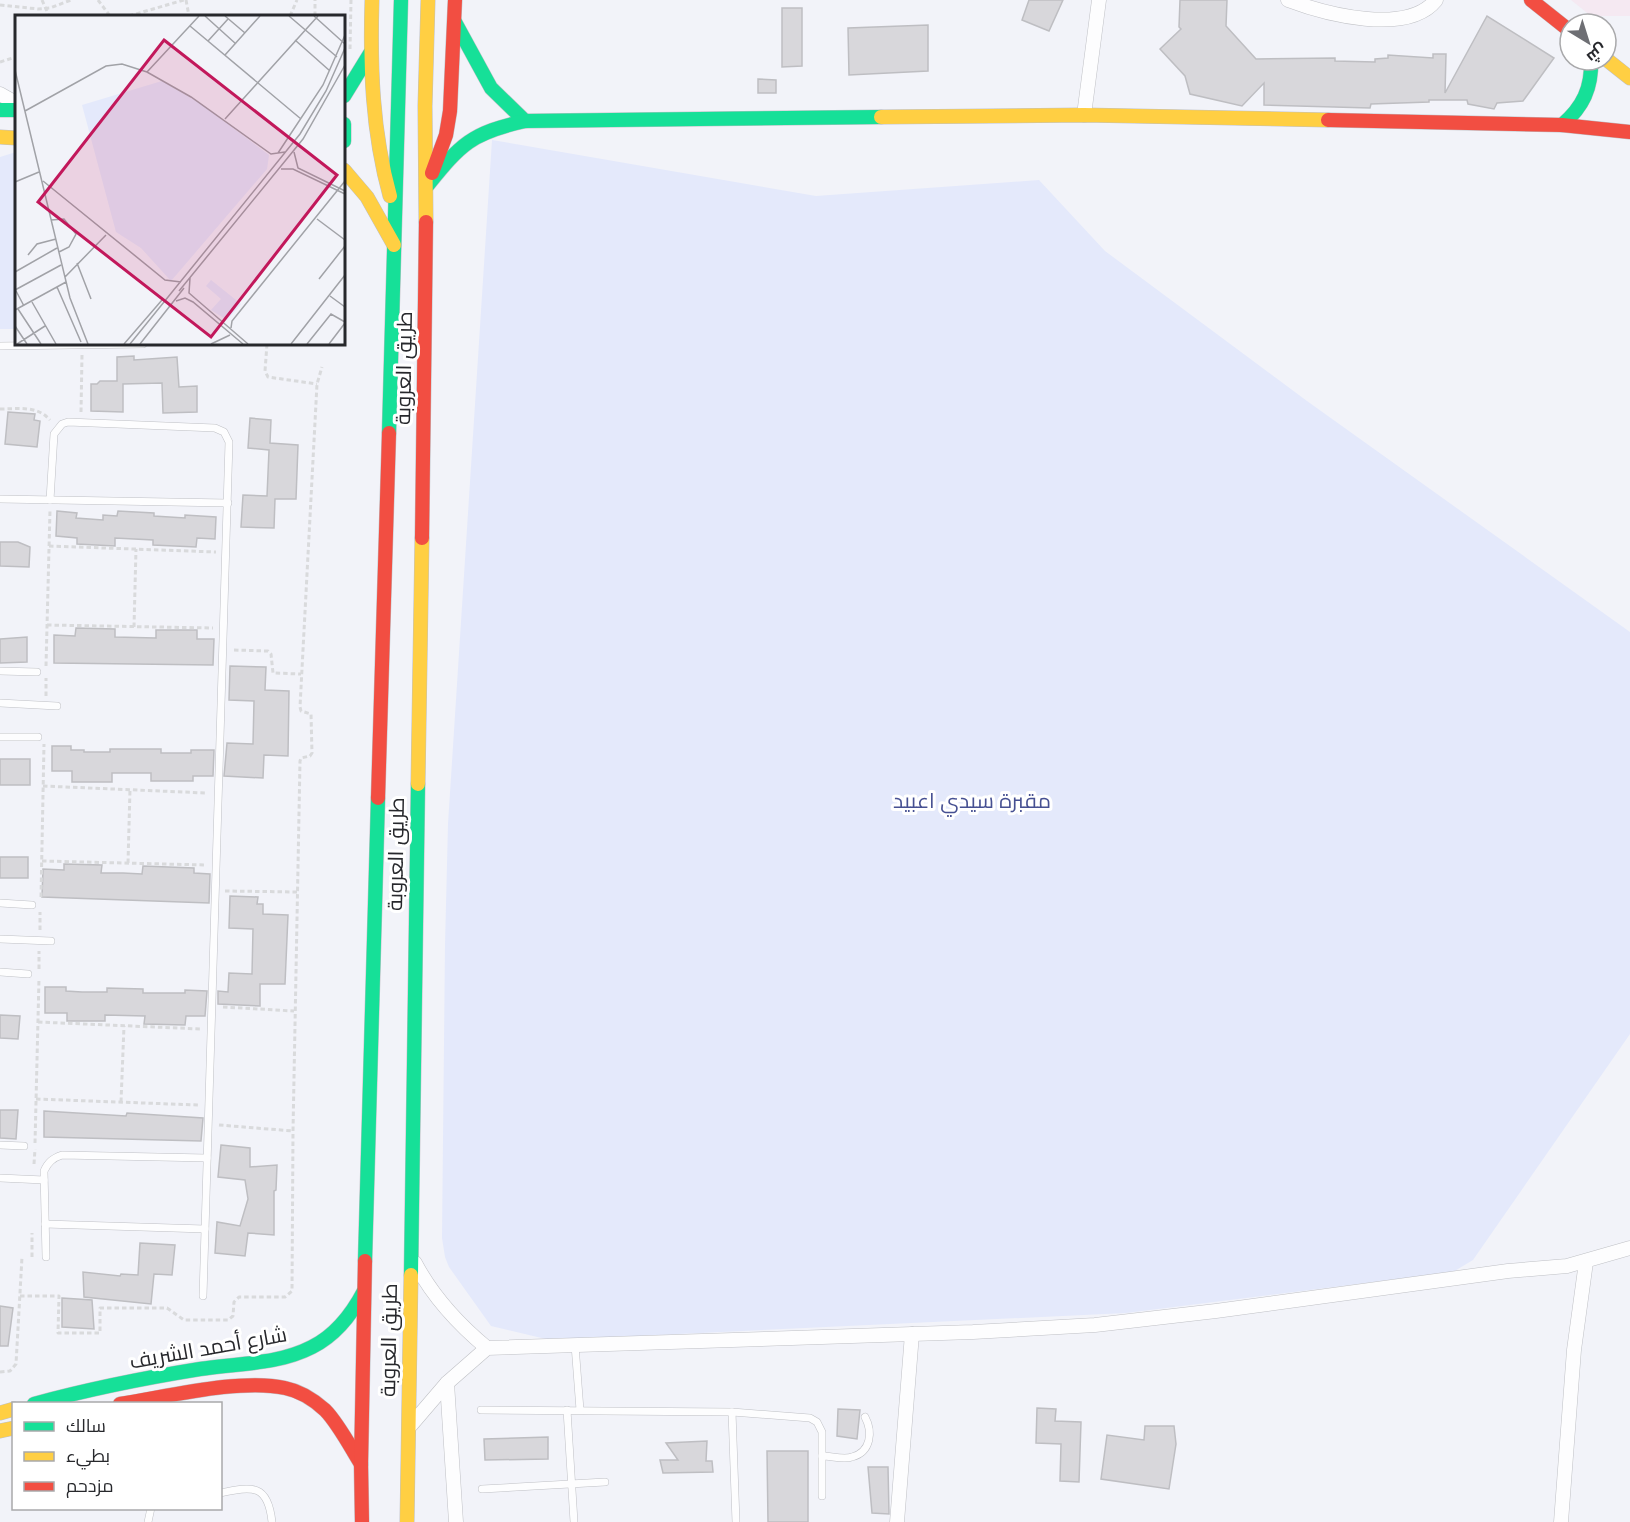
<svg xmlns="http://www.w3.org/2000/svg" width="1630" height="1522" font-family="Mulish,Cairo,sans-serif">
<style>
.education{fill:#f5e9f2}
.green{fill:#e4e9fb}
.building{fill:#d8d7db;stroke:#bebec2;stroke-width:1.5}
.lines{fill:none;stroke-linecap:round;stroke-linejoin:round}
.lane-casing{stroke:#bfc0c5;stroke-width:8}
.street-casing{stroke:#bfc0c5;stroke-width:15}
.fast-casing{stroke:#bfc0c5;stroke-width:15}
.slow-casing{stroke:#bfc0c5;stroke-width:15}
.jam-casing{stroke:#bfc0c5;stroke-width:15}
.path{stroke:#d9dadc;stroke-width:3;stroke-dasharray:4.5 3;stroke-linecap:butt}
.lane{stroke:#fdfdfe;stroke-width:7}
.street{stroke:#fdfdfe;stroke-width:14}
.fast{stroke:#16e098;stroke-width:14}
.slow{stroke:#ffcf43;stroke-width:14}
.jam{stroke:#f24e42;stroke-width:14}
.labels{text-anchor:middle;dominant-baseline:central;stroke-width:6;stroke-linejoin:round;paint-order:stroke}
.street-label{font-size:21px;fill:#27282c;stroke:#fff}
.park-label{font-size:21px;fill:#465092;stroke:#fff}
.inset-road{fill:none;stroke:#a1a2a7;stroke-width:1.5}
.view{fill:#c2185b;fill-opacity:0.15;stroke:#c2185b;stroke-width:3}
.inset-edge{fill:none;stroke:#27282c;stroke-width:3}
</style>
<rect width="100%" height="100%" fill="#f2f3f9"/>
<path class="education" d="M 1571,0 L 1630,0 L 1630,16 L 1591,16 Z"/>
<g class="green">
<path d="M 492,140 L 816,196 L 1039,180 L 1105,251 L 1307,401 L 1630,632 L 1630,1034 L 1473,1260 L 1453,1272 L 1126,1313 L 550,1340 L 491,1326 L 449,1267 L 445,1257 L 442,1238 L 445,945 L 448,824 Z"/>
<path d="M 16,152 L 16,329 L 0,329 L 0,157 Z"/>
</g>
<g class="building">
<path d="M 1029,0 L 1063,0 L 1049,31 L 1022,20 Z"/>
<path d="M 1180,0 L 1227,0 L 1226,26 L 1256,59 L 1335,58 L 1335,61 L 1375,62 L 1375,59 L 1388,58 L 1388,55 L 1433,58 L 1433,54 L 1446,54 L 1445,93 L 1487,16 L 1554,58 L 1523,101 L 1497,103 L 1494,109 L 1468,104 L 1467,100 L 1429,100 L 1429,102 L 1371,104 L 1370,108 L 1264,105 L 1264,83 L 1242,106 L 1190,94 L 1185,76 L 1160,49 L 1181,29 L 1179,27 Z"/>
<path d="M 782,8 L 802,8 L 802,66 L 782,67 Z"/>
<path d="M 928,25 L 928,71 L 849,75 L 848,28 Z"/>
<path d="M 758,79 L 776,80 L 776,93 L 758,93 Z"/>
<path d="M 134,356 L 134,360 L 177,357 L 179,387 L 197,386 L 197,412 L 163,413 L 162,383 L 123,384 L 123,412 L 91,411 L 91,384 L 97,384 L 100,381 L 117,381 L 117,357 Z"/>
<path d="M 8,412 L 35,414 L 34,420 L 40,421 L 37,447 L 5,444 Z"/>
<path d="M 250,418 L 271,420 L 270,443 L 298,445 L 296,499 L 275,499 L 274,528 L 241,527 L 243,495 L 267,496 L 269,450 L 248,448 Z"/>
<path d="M 57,511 L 77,513 L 76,518 L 103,520 L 103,515 L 117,516 L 118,511 L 154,513 L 154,516 L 185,518 L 185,515 L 216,517 L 215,539 L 197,538 L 196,547 L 153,545 L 153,540 L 115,538 L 115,546 L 77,544 L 77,538 L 56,536 Z"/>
<path d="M 0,542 L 18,542 L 30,547 L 29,567 L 0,566 Z"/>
<path d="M 76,628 L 115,629 L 115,637 L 156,638 L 156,630 L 197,630 L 197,639 L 214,639 L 213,665 L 54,663 L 54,635 L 75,636 Z"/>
<path d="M 27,637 L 27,662 L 0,663 L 0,639 Z"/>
<path d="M 230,666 L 266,667 L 265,690 L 289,691 L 288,756 L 264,755 L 263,778 L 224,776 L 227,743 L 253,744 L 254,701 L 229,700 Z"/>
<path d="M 52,746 L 71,746 L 71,750 L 84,750 L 84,752 L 110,752 L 110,749 L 161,749 L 161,753 L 191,753 L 191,750 L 214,750 L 213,776 L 193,776 L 193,781 L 151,781 L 151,773 L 112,773 L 112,782 L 72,782 L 72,771 L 52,771 Z"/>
<rect x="0" y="759" width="30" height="26"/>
<rect x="0" y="857" width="28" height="21"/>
<path d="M 64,864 L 102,865 L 101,873 L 123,873 L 142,874 L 143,866 L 194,868 L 194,873 L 210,874 L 209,903 L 42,897 L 43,869 L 64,870 Z"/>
<path d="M 230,896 L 258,897 L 257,904 L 263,904 L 263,914 L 288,915 L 285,984 L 260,984 L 260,1006 L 218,1004 L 218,991 L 228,992 L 229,973 L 252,974 L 253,929 L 229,928 Z"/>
<path d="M 45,987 L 66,987 L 66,991 L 82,992 L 107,992 L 107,988 L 143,989 L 143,993 L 185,993 L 185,990 L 207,991 L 205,1016 L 186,1016 L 185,1025 L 144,1024 L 145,1016 L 105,1015 L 105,1021 L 67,1021 L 67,1013 L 45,1013 Z"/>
<path d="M 0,1015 L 20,1016 L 18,1039 L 0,1038 Z"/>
<path d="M 0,1110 L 18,1110 L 16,1139 L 0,1138 Z"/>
<path d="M 44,1111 L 126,1116 L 127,1113 L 203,1118 L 201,1141 L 44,1137 Z"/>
<path d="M 221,1145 L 250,1148 L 250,1167 L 277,1165 L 276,1190 L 274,1191 L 274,1235 L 248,1233 L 245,1256 L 215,1253 L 217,1222 L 240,1226 L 248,1199 L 245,1180 L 218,1177 Z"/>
<path d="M 140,1243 L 175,1245 L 172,1275 L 154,1274 L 151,1304 L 84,1297 L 83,1272 L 120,1276 L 121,1274 L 138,1275 Z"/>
<path d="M 62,1298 L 92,1300 L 94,1329 L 62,1327 Z"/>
<path d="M 0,1306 L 13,1308 L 8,1346 L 0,1346 Z"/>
<path d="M 1037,1408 L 1056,1409 L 1055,1421 L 1081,1422 L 1079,1482 L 1060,1481 L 1061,1444 L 1036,1443 Z"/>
<path d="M 838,1409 L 860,1410 L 857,1439 L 837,1436 Z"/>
<path d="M 1145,1426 L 1174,1426 L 1176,1444 L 1169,1489 L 1101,1479 L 1107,1435 L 1144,1440 Z"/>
<path d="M 548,1437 L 548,1459 L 485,1460 L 484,1439 Z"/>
<path d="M 707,1441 L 706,1461 L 712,1461 L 713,1472 L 663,1473 L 660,1460 L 678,1460 L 666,1443 Z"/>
<path d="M 767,1451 L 808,1451 L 808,1522 L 768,1522 Z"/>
<path d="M 868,1467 L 888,1467 L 889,1514 L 872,1513 Z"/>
</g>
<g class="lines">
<defs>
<g id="lane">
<path d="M 0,346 L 143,344"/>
<path d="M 0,499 L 228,503"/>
<path d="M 50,500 L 54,434 L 62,424 L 68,422 L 215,428 L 224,432 L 229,442 L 203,1296"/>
<path d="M 0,671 L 37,672"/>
<path d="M 0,703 L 57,706"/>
<path d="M 0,737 L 38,737"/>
<path d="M 0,903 L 32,905"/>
<path d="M 0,939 L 51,941"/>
<path d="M 0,972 L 28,974"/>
<path d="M 0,1145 L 24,1146"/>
<path d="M 0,1178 L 44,1180"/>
<path d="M 45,1224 L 205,1229"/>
<path d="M 46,1257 L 44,1171 C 48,1162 53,1158 62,1155 L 207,1158"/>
<path d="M 575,1345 L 580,1410"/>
<path d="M 481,1410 L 732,1412 L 810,1418 L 817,1422 L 822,1432 L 822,1496"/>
<path d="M 567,1410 L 574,1522"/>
<path d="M 732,1412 L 736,1522"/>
<path d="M 822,1456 C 831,1456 844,1460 852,1457 C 871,1452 873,1432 865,1417"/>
<path d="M 482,1489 L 605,1482"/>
<path d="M 220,1493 C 253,1486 268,1484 272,1522"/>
<path d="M 148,1522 L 151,1508"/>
</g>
<g id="street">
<path d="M 1288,0 C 1325,14 1407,36 1436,0"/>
<path d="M 0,94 L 16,103"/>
<path d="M 1084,115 L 1099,0"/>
<path d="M 415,1263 C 433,1297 458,1324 487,1348"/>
<path d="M 447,1383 L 456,1522"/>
<path d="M 411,1425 L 447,1383 L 487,1348 L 973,1332 L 1095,1325 L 1216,1311 L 1508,1271 L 1567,1266 L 1630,1248"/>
<path d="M 897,1522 L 912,1334"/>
<path d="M 1561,1522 L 1574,1350 L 1586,1262"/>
</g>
<g id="fast">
<path d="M 455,22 L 491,88 L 525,121"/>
<path d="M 344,96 L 371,52"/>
<path d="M 0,110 L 16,110"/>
<path d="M 344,124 L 344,141"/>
<path d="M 1562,125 C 1583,107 1592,88 1591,60"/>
<path d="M 427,186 C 461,144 471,133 525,121 L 881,117"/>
<path d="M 389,433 L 401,0"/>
<path d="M 365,1261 L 378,798"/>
<path d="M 411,1275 L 418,784"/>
<path d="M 34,1404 C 89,1389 144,1378 200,1369 C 238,1363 277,1365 312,1347 C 336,1335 352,1314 364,1291"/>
</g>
<g id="slow">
<path d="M 372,0 C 370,67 372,131 390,196"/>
<path d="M 1606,59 L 1630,78"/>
<path d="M 881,117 L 1084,115 L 1328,120"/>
<path d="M 0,137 L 16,138"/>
<path d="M 344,170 L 367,197 L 394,245"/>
<path d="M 426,222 L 425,106 L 428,0"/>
<path d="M 418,784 L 422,538"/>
<path d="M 0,1413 L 14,1409"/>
<path d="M 0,1431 L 14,1428"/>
<path d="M 407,1522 L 411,1275"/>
</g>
<g id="jam">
<path d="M 1531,0 L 1570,31"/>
<path d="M 1328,120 L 1562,125 L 1630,132"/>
<path d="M 432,173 L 446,135 L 450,111 L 455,0"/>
<path d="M 422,538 L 426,222"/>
<path d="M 378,798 L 389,433"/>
<path d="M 120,1404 C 166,1397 241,1378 285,1388 C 300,1391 314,1400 325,1410 C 338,1423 351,1448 361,1464"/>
<path d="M 362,1522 L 361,1464 L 365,1261"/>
</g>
</defs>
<use href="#lane" class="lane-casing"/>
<use href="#street" class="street-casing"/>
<use href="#fast" class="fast-casing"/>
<use href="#slow" class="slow-casing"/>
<use href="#jam" class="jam-casing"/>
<g class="path">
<path d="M 42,0 L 49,16"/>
<path d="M 98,0 L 110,16"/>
<path d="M 186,0 L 189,16"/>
<path d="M 0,5 L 38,9 L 50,8 L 71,0"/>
<path d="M 129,16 L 184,0"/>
<path d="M 290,16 L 297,0"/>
<path d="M 315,16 L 315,0"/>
<path d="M 350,49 L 351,0"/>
<path d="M 0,62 L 16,57"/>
<path d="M 267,344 L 265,371 L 268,377 L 317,384"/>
<path d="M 0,409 C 18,409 37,405 50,420"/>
<path d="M 81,412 L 82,355"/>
<path d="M 49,546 L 216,552"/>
<path d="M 47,625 L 213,628"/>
<path d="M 134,627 L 136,549"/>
<path d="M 234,650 L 268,651 L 271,654 L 273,673 L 301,674"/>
<path d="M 46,666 L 50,510"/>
<path d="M 46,696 L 46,678"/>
<path d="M 43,786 L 206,793"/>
<path d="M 42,861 L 205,865"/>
<path d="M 128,863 L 130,789"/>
<path d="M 225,891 L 298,892"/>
<path d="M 41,897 L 44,744"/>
<path d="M 40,930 L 40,912"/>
<path d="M 39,969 L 39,951"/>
<path d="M 223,1007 L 294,1011"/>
<path d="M 38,1022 L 201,1029"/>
<path d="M 36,1099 L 198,1105"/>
<path d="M 121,1102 L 124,1026"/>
<path d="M 219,1125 L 293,1131"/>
<path d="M 35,1143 L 39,978"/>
<path d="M 34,1164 L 35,1149"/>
<path d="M 32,1257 L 32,1233"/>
<path d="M 20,1296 L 59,1296 L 58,1333 L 100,1333 L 100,1308 L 167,1308 L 184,1320 L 228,1320 L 233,1316 L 234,1302 L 239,1297 L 285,1297 L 292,1291 L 293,1131 L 300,761 L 301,758 L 310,756 L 312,753 L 311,714 L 301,711 L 300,707 L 317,384 L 322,367"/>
<path d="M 0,1372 L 10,1371 L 16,1364 L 22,1257"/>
</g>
<use href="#lane" class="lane"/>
<use href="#street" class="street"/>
<use href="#fast" class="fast"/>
<use href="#slow" class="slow"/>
<use href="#jam" class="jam"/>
</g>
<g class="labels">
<g class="street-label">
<text transform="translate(403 368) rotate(-89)">طريق العروبة</text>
<text transform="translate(395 854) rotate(-89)">طريق العروبة</text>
<text transform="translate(388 1340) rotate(-89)">طريق العروبة</text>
<text transform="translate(208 1347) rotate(-10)">شارع أحمد الشريف</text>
</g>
<g class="park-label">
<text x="972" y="800">مقبرة سيدي اعبيد</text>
</g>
</g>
<g transform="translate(15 15)">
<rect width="330" height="330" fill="#f2f3f9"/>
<path d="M 147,66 L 186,89 L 254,140 L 252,154 L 156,266 L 126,233 L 101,217 L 67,90 ZM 196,265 L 226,289 L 212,305 L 196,295 L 206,284 L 191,271 Z" fill="#e4e9fb"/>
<path class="inset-road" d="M 190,1 L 221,29M 210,1 L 230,18M 274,1 L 322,42M 299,1 L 330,29M 175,11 L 286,104M 280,25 L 315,56M 193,26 L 213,4M 210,40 L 245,1M 0,55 L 55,283 L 73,329M 132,57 L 184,1M 10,96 L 91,51 L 107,49 L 132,57 L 176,82 L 256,139 L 270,137M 210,104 L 303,1M 279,137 L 283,153 L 330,176M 263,138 L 308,70 L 330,20M 266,154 L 278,154 L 330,179M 28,166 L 150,265 L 166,267M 0,167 L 24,157M 302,204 L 330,225M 36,205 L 49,204 L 61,219 L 54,232 L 44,237M 13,240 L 22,229 L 41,224M 62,248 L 76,284M 0,257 L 42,233M 50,262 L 91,220M 175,263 L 174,278 L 233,329M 304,264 L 330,231M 42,272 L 66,327M 0,274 L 9,291M 0,275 L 46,250M 164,276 L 288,124 L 330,50M 315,281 L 330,292M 161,286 L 170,283 L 178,287 L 228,329M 17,287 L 41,329M 3,294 L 26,329M 0,295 L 51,267M 0,311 L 12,329M 216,313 L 217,306 L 330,166M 2,329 L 30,311M 109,329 L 147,285M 115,329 L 285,119 L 311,76 L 330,33M 125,329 L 169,273M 196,329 L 215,320M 276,329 L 330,260M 292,329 L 316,299 L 330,307M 314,329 L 330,308"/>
<path class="view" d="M 149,25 L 322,160 L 196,322 L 23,187 Z"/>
<rect width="330" height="330" class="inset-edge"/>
</g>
<rect x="12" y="1402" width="210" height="108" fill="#ffffff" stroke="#a9a9ab" stroke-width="1.5"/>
<rect x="24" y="1422" width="30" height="9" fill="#16e098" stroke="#a9a9ab" stroke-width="1.5"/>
<text x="66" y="1432" font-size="18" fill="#27282c">سالك</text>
<rect x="24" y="1452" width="30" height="9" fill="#ffcf43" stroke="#a9a9ab" stroke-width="1.5"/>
<text x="66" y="1462" font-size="18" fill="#27282c">بطيء</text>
<rect x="24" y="1482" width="30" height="9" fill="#f24e42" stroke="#a9a9ab" stroke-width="1.5"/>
<text x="66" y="1492" font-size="18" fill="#27282c">مزدحم</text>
<g transform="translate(1588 42) rotate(142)"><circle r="28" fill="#ffffff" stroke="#a9a9ab" stroke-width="1.5"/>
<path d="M0-4.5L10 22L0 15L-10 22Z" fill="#6e6f74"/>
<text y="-9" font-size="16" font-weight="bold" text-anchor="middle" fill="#27282c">ش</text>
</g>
</svg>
